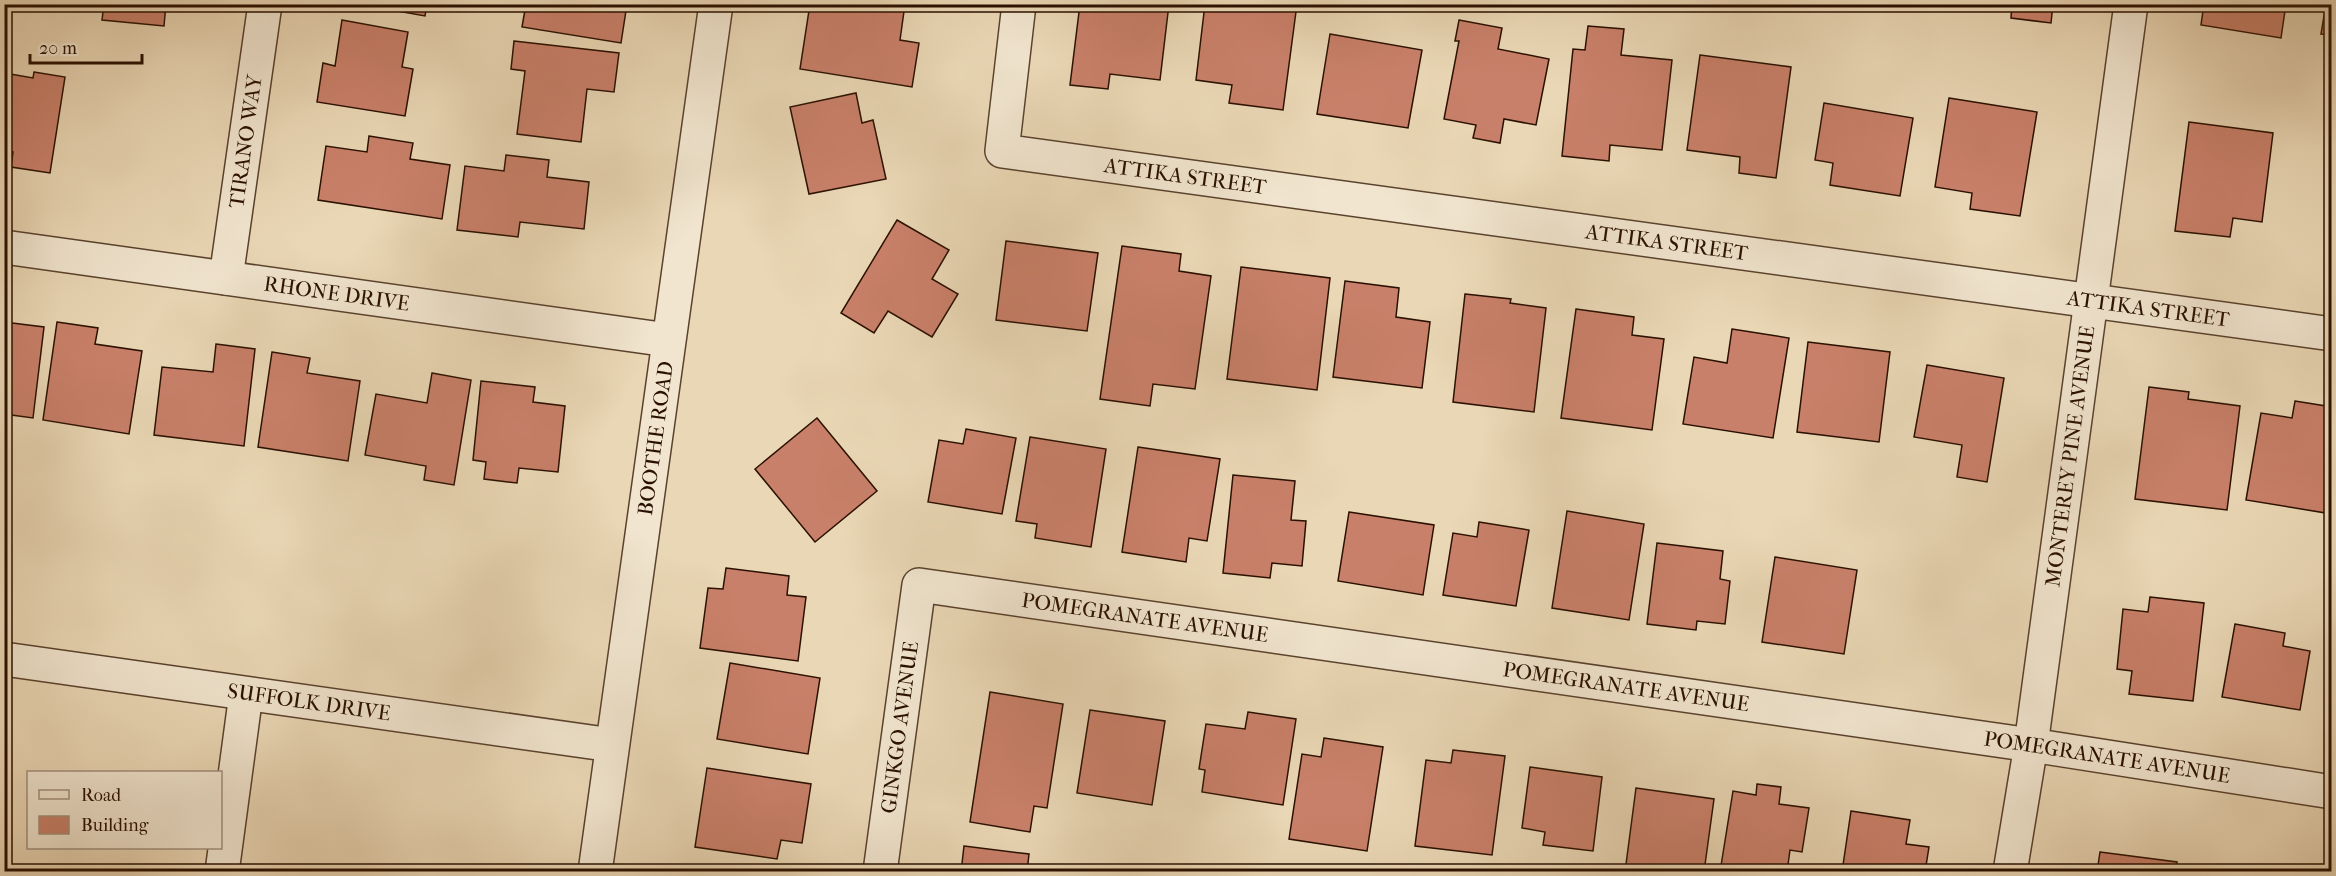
<svg xmlns="http://www.w3.org/2000/svg" width="2336" height="876" font-family="'IM FELL French Canon',serif">
<style>
.building{fill:#c9806a;stroke:#2a1000;stroke-width:1.5}
.lines{fill:none;stroke-linecap:round;stroke-linejoin:round}
.minor-casing{stroke:#5a422d;stroke-width:36}
.minor{stroke:#f1e5cf;stroke-width:33}
.labels{text-anchor:middle;dominant-baseline:central;stroke-width:6;stroke-linejoin:round;paint-order:stroke}
.street-label{font-size:21px;fill:#2a1000;stroke:#f1e5cf}
</style>
<rect width="100%" height="100%" fill="#ead7b5"/>
<filter id="stains"><feTurbulence type="fractalNoise" baseFrequency=".00333" numOctaves="4"/><feColorMatrix values="0 0 0 0 .2 0 0 0 0 .09 0 0 0 0 .02 0 0 0 .5 -.17"/></filter>
<radialGradient id="worn" r=".72"><stop offset=".6" stop-color="#630" stop-opacity="0"/><stop offset="1" stop-color="#630" stop-opacity=".3"/></radialGradient>
<g class="building">
<path d="M 104,4 L 166,4 L 164,26 L 102,20 Z"/>
<path d="M 358,4 L 427,4 L 425,16 Z"/>
<path d="M 526,4 L 627,4 L 621,43 L 522,27 Z"/>
<path d="M 810,4 L 905,4 L 900,40 L 919,43 L 912,87 L 800,69 Z"/>
<path d="M 1080,4 L 1169,4 L 1160,80 L 1110,74 L 1108,89 L 1070,85 Z"/>
<path d="M 1205,4 L 1297,4 L 1283,110 L 1229,103 L 1232,85 L 1196,80 Z"/>
<path d="M 2012,4 L 2053,4 L 2051,23 L 2011,18 Z"/>
<path d="M 2204,4 L 2286,4 L 2281,38 L 2201,25 Z"/>
<path d="M 2326,4 L 2332,4 L 2332,35 L 2321,34 Z"/>
<path d="M 342,20 L 408,32 L 402,67 L 413,69 L 405,116 L 317,102 L 323,63 L 335,66 Z"/>
<path d="M 1459,20 L 1502,28 L 1498,49 L 1549,59 L 1536,125 L 1504,119 L 1500,143 L 1473,138 L 1476,125 L 1444,119 L 1459,41 L 1455,41 Z"/>
<path d="M 1588,26 L 1624,29 L 1621,55 L 1672,60 L 1662,150 L 1610,145 L 1609,161 L 1562,156 L 1573,49 L 1585,50 Z"/>
<path d="M 1330,34 L 1422,50 L 1408,128 L 1317,114 Z"/>
<path d="M 514,41 L 619,53 L 614,92 L 587,89 L 581,142 L 517,134 L 525,71 L 511,69 Z"/>
<path d="M 1700,55 L 1791,67 L 1776,178 L 1739,173 L 1740,157 L 1687,150 Z"/>
<path d="M 34,72 L 65,77 L 50,173 L 11,167 L 13,152 L 4,151 L 4,73 L 33,78 Z"/>
<path d="M 856,93 L 862,123 L 873,120 L 886,179 L 809,194 L 790,107 Z"/>
<path d="M 1949,98 L 2037,112 L 2020,216 L 1970,209 L 1972,193 L 1935,187 Z"/>
<path d="M 1824,103 L 1913,118 L 1900,196 L 1830,185 L 1833,163 L 1815,160 Z"/>
<path d="M 2189,122 L 2273,133 L 2262,222 L 2233,218 L 2230,237 L 2175,231 Z"/>
<path d="M 369,136 L 413,143 L 410,159 L 450,165 L 442,219 L 318,200 L 326,146 L 367,152 Z"/>
<path d="M 506,155 L 549,160 L 547,177 L 589,182 L 584,229 L 520,222 L 518,237 L 457,230 L 465,166 L 504,171 Z"/>
<path d="M 897,220 L 949,250 L 932,279 L 958,294 L 932,337 L 888,311 L 874,333 L 841,313 Z"/>
<path d="M 1006,241 L 1098,253 L 1087,331 L 996,320 Z"/>
<path d="M 1122,246 L 1181,254 L 1179,271 L 1211,276 L 1195,389 L 1153,384 L 1150,406 L 1100,399 Z"/>
<path d="M 1241,267 L 1330,278 L 1317,390 L 1227,379 Z"/>
<path d="M 1345,281 L 1399,288 L 1396,317 L 1430,322 L 1422,388 L 1333,377 Z"/>
<path d="M 1465,294 L 1511,299 L 1510,303 L 1546,308 L 1534,412 L 1453,402 Z"/>
<path d="M 1576,309 L 1634,317 L 1632,335 L 1664,339 L 1652,430 L 1561,418 Z"/>
<path d="M 4,322 L 44,327 L 33,418 L 4,414 Z"/>
<path d="M 57,322 L 98,328 L 95,344 L 142,351 L 129,434 L 43,420 Z"/>
<path d="M 1732,329 L 1789,338 L 1773,438 L 1683,424 L 1694,357 L 1727,363 Z"/>
<path d="M 1808,342 L 1890,352 L 1879,442 L 1797,432 Z"/>
<path d="M 216,344 L 255,349 L 244,446 L 154,435 L 162,367 L 213,372 Z"/>
<path d="M 272,352 L 310,358 L 307,373 L 360,381 L 348,461 L 258,447 Z"/>
<path d="M 1927,365 L 2004,378 L 1987,482 L 1957,477 L 1962,445 L 1914,437 Z"/>
<path d="M 432,373 L 471,380 L 454,485 L 424,480 L 426,466 L 365,455 L 376,394 L 427,403 Z"/>
<path d="M 481,381 L 535,387 L 533,402 L 565,406 L 558,472 L 519,468 L 517,483 L 484,479 L 486,462 L 473,460 Z"/>
<path d="M 2149,387 L 2189,392 L 2188,399 L 2240,406 L 2227,510 L 2135,499 Z"/>
<path d="M 2295,401 L 2332,407 L 2332,514 L 2246,500 L 2261,413 L 2292,418 Z"/>
<path d="M 817,418 L 877,491 L 815,542 L 755,469 Z"/>
<path d="M 966,429 L 1016,438 L 1002,514 L 928,502 L 939,440 L 963,444 Z"/>
<path d="M 1030,437 L 1106,449 L 1091,547 L 1035,538 L 1037,524 L 1016,521 Z"/>
<path d="M 1138,447 L 1220,459 L 1207,541 L 1189,538 L 1186,562 L 1122,552 Z"/>
<path d="M 1233,475 L 1295,481 L 1291,520 L 1306,521 L 1302,566 L 1272,563 L 1270,578 L 1223,573 Z"/>
<path d="M 1567,511 L 1644,524 L 1629,620 L 1552,608 Z"/>
<path d="M 1349,512 L 1434,525 L 1423,595 L 1338,581 Z"/>
<path d="M 1479,522 L 1529,530 L 1516,606 L 1443,595 L 1453,533 L 1477,537 Z"/>
<path d="M 1657,543 L 1723,551 L 1720,579 L 1730,581 L 1725,624 L 1697,621 L 1696,630 L 1647,624 Z"/>
<path d="M 1775,557 L 1857,570 L 1844,654 L 1762,642 Z"/>
<path d="M 726,568 L 789,576 L 787,595 L 806,597 L 798,661 L 700,648 L 708,588 L 723,589 Z"/>
<path d="M 2150,597 L 2204,603 L 2193,701 L 2129,694 L 2132,671 L 2117,669 L 2123,609 L 2148,612 Z"/>
<path d="M 2235,624 L 2285,633 L 2283,646 L 2310,651 L 2300,710 L 2222,697 Z"/>
<path d="M 730,663 L 820,678 L 808,754 L 717,739 Z"/>
<path d="M 990,692 L 1063,704 L 1047,808 L 1034,806 L 1030,832 L 970,822 Z"/>
<path d="M 1090,710 L 1165,721 L 1152,805 L 1077,793 Z"/>
<path d="M 1248,712 L 1296,719 L 1283,805 L 1202,792 L 1205,770 L 1199,769 L 1206,724 L 1245,729 Z"/>
<path d="M 1324,738 L 1383,747 L 1367,851 L 1289,839 L 1302,754 L 1321,757 Z"/>
<path d="M 1453,750 L 1505,756 L 1492,855 L 1415,846 L 1426,760 L 1451,763 Z"/>
<path d="M 1530,767 L 1602,777 L 1593,851 L 1543,845 L 1545,832 L 1522,828 Z"/>
<path d="M 707,768 L 811,784 L 802,843 L 781,840 L 777,859 L 695,847 Z"/>
<path d="M 1757,784 L 1781,787 L 1779,804 L 1809,808 L 1802,852 L 1790,850 L 1787,872 L 1720,872 L 1733,791 L 1756,795 Z"/>
<path d="M 1636,788 L 1714,799 L 1704,872 L 1625,872 Z"/>
<path d="M 1851,811 L 1910,820 L 1906,844 L 1929,847 L 1925,872 L 1842,872 Z"/>
<path d="M 964,846 L 1029,854 L 1027,872 L 961,872 Z"/>
<path d="M 2100,852 L 2177,862 L 2176,872 L 2097,872 Z"/>
<path d="M 2210,867 L 2251,872 L 2209,872 Z"/>
</g>
<g class="lines">
<defs>
<g id="minor">
<path id="s1" d="M 1019,4 L 1002,151 L 2332,334"/>
<path id="s2" d="M 4,247 L 668,340"/>
<path id="s3" d="M 226,278 L 265,4"/>
<path id="s4" d="M 4,659 L 612,745"/>
<path d="M 222,872 L 246,694"/>
<path id="s5" d="M 595,872 L 716,4"/>
<path id="s6" d="M 880,872 L 919,585 L 2031,745 L 2332,792"/>
<path id="s7" d="M 2010,872 L 2031,745 L 2131,4"/>
</g>
</defs>
<use href="#minor" class="minor-casing"/>
<use href="#minor" class="minor"/>
</g>
<g class="labels">
<g class="street-label">
<text stroke="none"><textPath href="#s3" startOffset="138">TIRANO WAY</textPath></text>
<text stroke="none"><textPath href="#s1" startOffset="333">ATTIKA STREET</textPath></text>
<text stroke="none"><textPath href="#s1" startOffset="819">ATTIKA STREET</textPath></text>
<text stroke="none"><textPath href="#s2" startOffset="336">RHONE DRIVE</textPath></text>
<text stroke="none"><textPath href="#s1" startOffset="1305">ATTIKA STREET</textPath></text>
<text stroke="none"><textPath href="#s5" startOffset="438">BOOTHE ROAD</textPath></text>
<text stroke="none"><textPath href="#s7" startOffset="420">MONTEREY PINE AVENUE</textPath></text>
<text stroke="none"><textPath href="#s6" startOffset="518">POMEGRANATE AVENUE</textPath></text>
<text stroke="none"><textPath href="#s6" startOffset="1004">POMEGRANATE AVENUE</textPath></text>
<text stroke="none"><textPath href="#s4" startOffset="308">SUFFOLK DRIVE</textPath></text>
<text stroke="none"><textPath href="#s6" startOffset="146">GINKGO AVENUE</textPath></text>
<text stroke="none"><textPath href="#s6" startOffset="1490">POMEGRANATE AVENUE</textPath></text>
</g>
</g>
<rect width="2336" height="876" fill="none" stroke="#ead7b5" stroke-width="24"/>
<rect x="6" y="6" width="2324" height="864" fill="none" stroke="#2a1000" stroke-width="3"/>
<rect x="12" y="12" width="2312" height="852" fill="none" stroke="#2a1000" stroke-width="1.5"/>
<rect x="27" y="771" width="195" height="78" fill="#f1e5cf" stroke="#a1907c" stroke-width="1.5"/>
<rect x="39" y="790" width="30" height="9" fill="#f1e5cf" stroke="#a1907c" stroke-width="1.5"/>
<text x="81" y="801" font-size="18" fill="#2a1000">Road</text>
<rect x="39" y="816" width="30" height="18" fill="#c9806a" stroke="#a1907c" stroke-width="1.5"/>
<text x="81" y="831" font-size="18" fill="#2a1000">Building</text>
<path d="M30 54v9h112v-9" fill="none" stroke="#2a1000" stroke-width="3"/>
<text x="39" y="54" font-size="18" fill="#2a1000" stroke="#f1e5cf" stroke-width="4.5" paint-order="stroke">20 m</text>
<rect width="100%" height="100%" filter="url(#stains)"/>
<rect width="100%" height="100%" fill="url(#worn)"/>
</svg>
